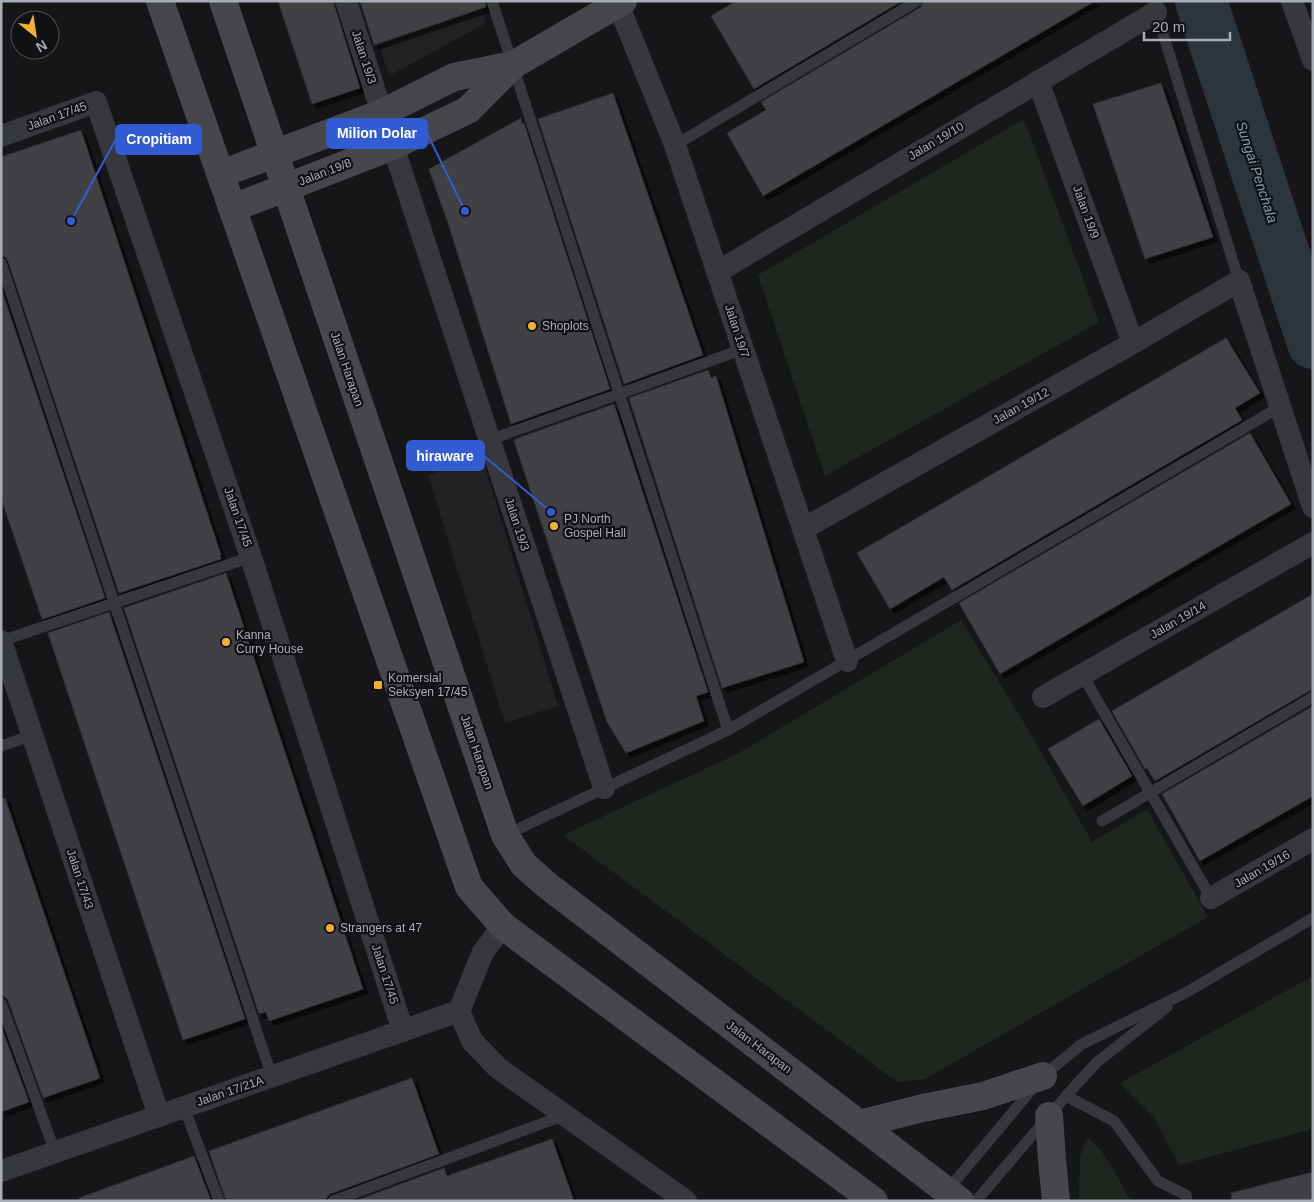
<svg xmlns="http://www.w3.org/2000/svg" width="1314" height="1202" font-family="Helvetica,sans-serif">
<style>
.built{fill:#222225}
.green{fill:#1e261f}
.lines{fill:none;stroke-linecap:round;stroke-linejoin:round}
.river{stroke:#2c353c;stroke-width:52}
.building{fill:#404145;stroke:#303034;filter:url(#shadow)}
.service{stroke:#37383d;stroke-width:11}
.minor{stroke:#37383d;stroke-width:22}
.secondary{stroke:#45474d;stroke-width:28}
.poi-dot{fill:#f2b134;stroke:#111113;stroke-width:2}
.labels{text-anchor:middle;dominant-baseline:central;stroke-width:4.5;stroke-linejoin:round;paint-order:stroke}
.street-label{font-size:12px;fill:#a8adb8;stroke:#111113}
.poi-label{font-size:12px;fill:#a8adb8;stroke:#111113;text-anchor:start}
.water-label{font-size:14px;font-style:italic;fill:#7f9bb3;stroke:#111113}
.leader{fill:none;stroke:#325cd3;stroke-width:2}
.callout-dot{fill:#325cd3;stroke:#111113;stroke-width:2}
.callout{fill:#325cd3;stroke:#325cd3;stroke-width:2}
.callout-label{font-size:14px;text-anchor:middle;font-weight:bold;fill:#fff}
</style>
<defs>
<filter id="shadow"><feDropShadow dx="4.5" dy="4.5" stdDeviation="0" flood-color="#0009"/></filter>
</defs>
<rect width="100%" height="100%" fill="#161618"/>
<g class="built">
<path d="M 366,1 L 479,1 L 486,23 L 389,76 Z"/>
<path d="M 482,458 L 558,706 L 505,723 L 428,475 Z"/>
</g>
<g class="green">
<path d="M 1024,119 L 1099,322 L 825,476 L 758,275 Z"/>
<path d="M 961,620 L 1032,736 L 1092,842 L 1147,809 L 1208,917 L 925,1079 L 897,1082 L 563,835 L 737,754 Z"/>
<path d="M 1313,976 L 1313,1129 L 1179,1165 L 1154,1117 L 1120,1083 Z"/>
<path d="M 1089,1139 C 1108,1154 1118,1180 1131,1201 L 1079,1201 L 1080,1157 L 1085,1141 Z"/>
</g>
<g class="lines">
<path class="river" d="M 1201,1 L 1313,343"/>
</g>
<g class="building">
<path d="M 278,1 L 333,1 L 360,88 L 312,104 Z"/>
<path d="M 360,1 L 485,1 L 486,7 L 374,45 Z"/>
<path d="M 736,1 L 902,1 L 754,89 L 711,16 Z"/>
<path d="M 924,1 L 1095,1 L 763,196 L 727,133 L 766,110 L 761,102 L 921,7 Z"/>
<path d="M 1161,83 L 1213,237 L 1145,259 L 1093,104 Z"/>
<path d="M 613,93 L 703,355 L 624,384 L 538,119 Z"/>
<path d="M 521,118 L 522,124 L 524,123 L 610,389 L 511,424 L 449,226 L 429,169 Z"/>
<path d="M 81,130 L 221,555 L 220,555 L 221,559 L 119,593 L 8,261 L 6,257 L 1,256 L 1,157 Z"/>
<path d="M 1,288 L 105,598 L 43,619 L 42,619 L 1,498 Z"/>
<path d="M 1226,338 L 1260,393 L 1235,408 L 1242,420 L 952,590 L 944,577 L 890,609 L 857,553 Z"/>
<path d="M 708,370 L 711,378 L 716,376 L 804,662 L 722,688 L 629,398 Z"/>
<path d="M 614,404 L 708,692 L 696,696 L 704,721 L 626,753 L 607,722 L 514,441 L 516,440 L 515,439 Z"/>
<path d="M 1250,433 L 1291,504 L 1000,674 L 959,603 Z"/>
<path d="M 226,573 L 363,989 L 269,1021 L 266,1012 L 259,1014 L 124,608 Z"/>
<path d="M 1313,594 L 1313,690 L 1309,691 L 1155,781 L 1147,768 L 1145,769 L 1112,711 Z"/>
<path d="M 109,612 L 245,1019 L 183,1040 L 48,633 Z"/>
<path d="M 1313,706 L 1313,796 L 1200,861 L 1162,794 Z"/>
<path d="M 1099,719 L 1132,776 L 1083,806 L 1048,749 Z"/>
<path d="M 5,798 L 100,1078 L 43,1098 L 8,1000 L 5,997 L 1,996 L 1,799 Z"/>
<path d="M 1,1026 L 29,1102 L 1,1112 Z"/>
<path d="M 412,1078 L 439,1154 L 330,1194 L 327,1197 L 326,1201 L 226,1201 L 209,1151 Z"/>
<path d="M 552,1139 L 574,1201 L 355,1201 L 444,1168 L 447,1176 Z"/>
<path d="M 194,1156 L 211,1201 L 79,1201 L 79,1198 Z"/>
<path d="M 1313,1172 L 1313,1201 L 1232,1201 L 1231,1193 Z"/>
</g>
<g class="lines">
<g class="service">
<path d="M 492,1 L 728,730"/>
<path d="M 1153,1 L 1239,281"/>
<path d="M 675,145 L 917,1"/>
<path d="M 1,263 L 272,1077"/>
<path d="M 489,440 L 619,394 L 743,349"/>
<path d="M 1,641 L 251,557"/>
<path d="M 1082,674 L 1211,898"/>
<path d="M 1,746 L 33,735"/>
<path d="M 1102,821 L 1313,697"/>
<path d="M 505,835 L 728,730 L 1280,407"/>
<path d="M 1,1003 L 55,1152"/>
<path d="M 1066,1096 L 1114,1121 L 1158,1181 L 1186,1195 L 1187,1201"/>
<path d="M 184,1107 L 219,1201"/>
<path d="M 946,1192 L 1043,1076 L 1082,1044 L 1187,992 L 1313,918"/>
<path d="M 333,1201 L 565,1115"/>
<path d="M 976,1201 L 1066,1096 L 1096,1063 L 1167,1007"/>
</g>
<g class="minor">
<path d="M 346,1 L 382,113"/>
<path d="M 1292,1 L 1313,60"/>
<path d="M 618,4 L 675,145 L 847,661"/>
<path d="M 1038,81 L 1133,343"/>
<path d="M 1,136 L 96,102 L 251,557 L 403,1031"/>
<path d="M 393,146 L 604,788"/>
<path d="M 717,272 L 1156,12"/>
<path d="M 803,529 L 1133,343 L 1239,281 L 1313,507"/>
<path d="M 1,641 L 159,1116"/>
<path d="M 1043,697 L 1313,543"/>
<path d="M 1211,898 L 1313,839"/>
<path d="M 503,926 L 483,952 L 459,1011 L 472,1041 L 498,1068 L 686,1201"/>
<path d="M 1,1171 L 459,1011"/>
</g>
<g class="secondary">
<path d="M 160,1 L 469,887 L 503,926 L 874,1201"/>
<path d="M 223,1 L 505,835 L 524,865 L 548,886 L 960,1201"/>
<path d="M 221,174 L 382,113 L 454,77 L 513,65"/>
<path d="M 233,208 L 393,146 L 468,110 L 513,65 L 623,1"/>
<path d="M 1049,1116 L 1052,1160 L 1056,1201"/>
<path d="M 859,1124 L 923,1108 L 983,1096 L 1043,1076"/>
</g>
</g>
<g class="poi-dot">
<circle cx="532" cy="326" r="5"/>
<circle cx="554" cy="526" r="5"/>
<circle cx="226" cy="642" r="5"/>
<rect x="373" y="680" width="10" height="10" rx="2.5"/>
<circle cx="330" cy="928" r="5"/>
</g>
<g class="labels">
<g class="street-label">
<text transform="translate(364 57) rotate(72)">Jalan 19/3</text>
<text transform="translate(57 116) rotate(-20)">Jalan 17/45</text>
<text transform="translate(936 141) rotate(-31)">Jalan 19/10</text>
<text transform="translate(325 172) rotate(-21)">Jalan 19/8</text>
<text transform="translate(1086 212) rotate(70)">Jalan 19/9</text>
<text transform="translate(737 331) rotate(72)">Jalan 19/7</text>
<text transform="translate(347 369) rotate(71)">Jalan Harapan</text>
<text transform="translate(1021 406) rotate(-29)">Jalan 19/12</text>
<text transform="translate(238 517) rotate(71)">Jalan 17/45</text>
<text transform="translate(517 524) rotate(72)">Jalan 19/3</text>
<text transform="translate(1178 620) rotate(-30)">Jalan 19/14</text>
<text transform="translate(477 752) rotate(71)">Jalan Harapan</text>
<text transform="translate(1262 869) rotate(-30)">Jalan 19/16</text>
<text transform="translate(80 879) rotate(72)">Jalan 17/43</text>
<text transform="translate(385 974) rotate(72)">Jalan 17/45</text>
<text transform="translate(759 1047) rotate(37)">Jalan Harapan</text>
<text transform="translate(230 1091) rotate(-19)">Jalan 17/21A</text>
</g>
<g class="poi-label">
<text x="542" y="326">Shoplots</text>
<text x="564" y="519">PJ North<tspan x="564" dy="14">Gospel Hall</tspan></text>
<text x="236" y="635">Kanna<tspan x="236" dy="14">Curry House</tspan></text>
<text x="388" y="678">Komersial<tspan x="388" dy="14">Seksyen 17/45</tspan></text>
<text x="340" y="928">Strangers at 47</text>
</g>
<g class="water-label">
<text transform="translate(1257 172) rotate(72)">Sungai Penchala</text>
</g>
</g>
<path class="leader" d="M465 211L427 133M71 221L116 139M551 512L484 456"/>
<g class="callout-dot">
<circle cx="465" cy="211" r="5"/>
<circle cx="71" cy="221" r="5"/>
<circle cx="551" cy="512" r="5"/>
</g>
<g class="callout">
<rect x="327" y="119" width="100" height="29" rx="5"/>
<rect x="116" y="125" width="85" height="29" rx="5"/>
<rect x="407" y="441" width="77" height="29" rx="5"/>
</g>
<g class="callout-label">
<text x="377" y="138">Milion Dolar</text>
<text x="159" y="144">Cropitiam</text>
<text x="445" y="461">hiraware</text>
</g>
<rect width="1314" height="1202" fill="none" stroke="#a8adb8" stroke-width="5"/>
<g transform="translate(35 35) rotate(150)"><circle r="24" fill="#111113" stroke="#4d4f55"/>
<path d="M0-4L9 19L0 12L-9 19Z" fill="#f2b134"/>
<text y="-8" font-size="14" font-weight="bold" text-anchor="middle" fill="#a8adb8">N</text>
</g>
<path d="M1144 32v8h86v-8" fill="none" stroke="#a8adb8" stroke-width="2.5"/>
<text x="1152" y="32" font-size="15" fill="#a8adb8" stroke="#111113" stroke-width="4" paint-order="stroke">20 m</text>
</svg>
